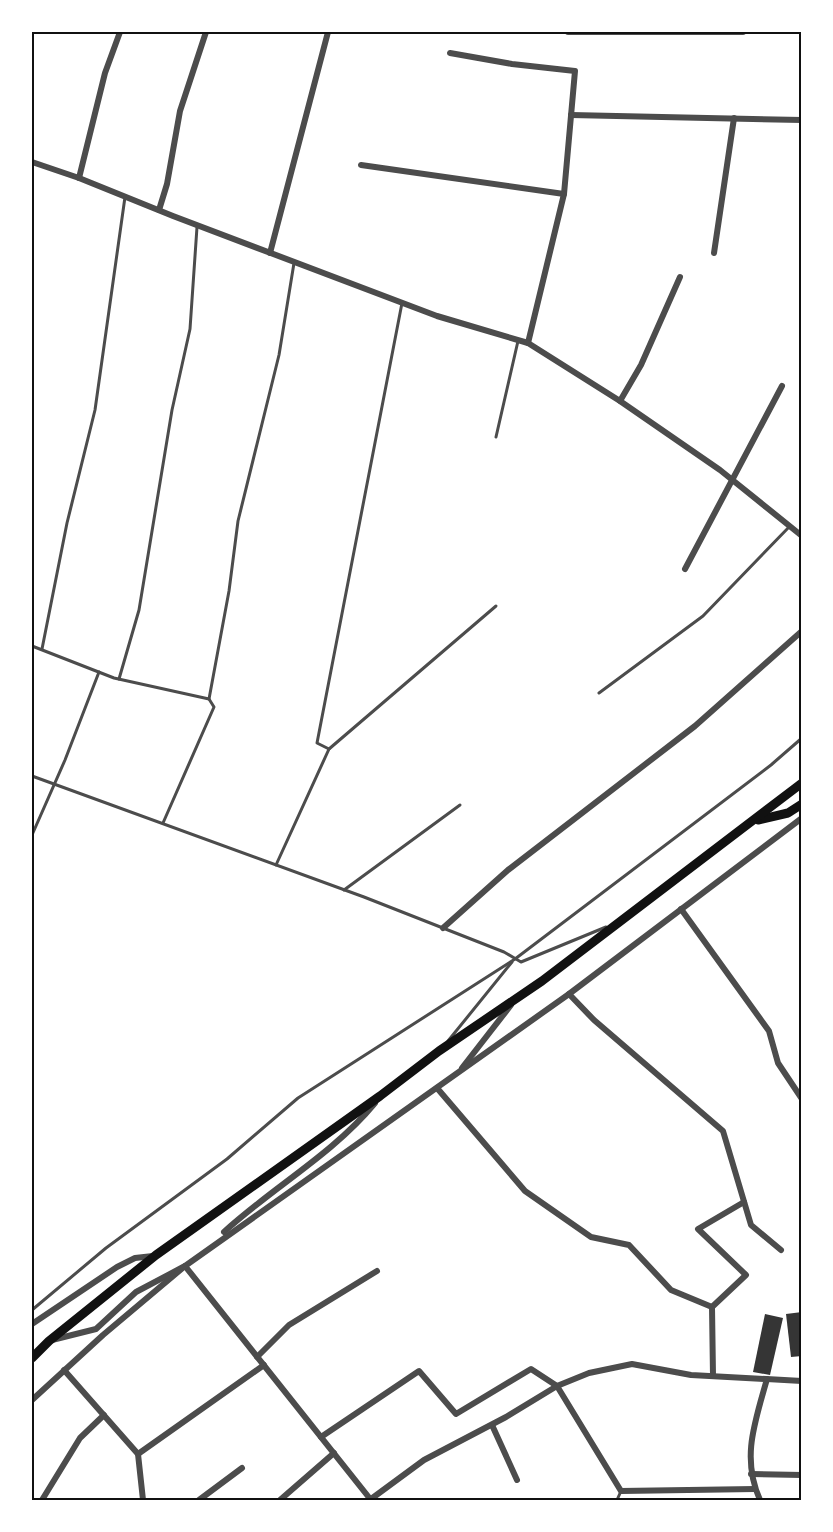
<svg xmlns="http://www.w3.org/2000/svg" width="833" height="1532" font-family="'Work Sans',sans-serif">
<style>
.building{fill:#353535}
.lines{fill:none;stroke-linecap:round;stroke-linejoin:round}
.service{stroke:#4c4c4c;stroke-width:3}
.minor{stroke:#4c4c4c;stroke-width:6}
.secondary{stroke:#111;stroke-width:9}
.neatline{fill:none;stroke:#111;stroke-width:2}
</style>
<rect width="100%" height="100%" fill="#fff"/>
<g class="building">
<path d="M 802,1312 L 802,1356 L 791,1357 L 786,1314 Z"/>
<path d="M 765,1314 L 783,1318 L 770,1375 L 753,1372 Z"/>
</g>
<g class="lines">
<g class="service">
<path d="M 496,437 L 518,341"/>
<path d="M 32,646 L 114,678 L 209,699 L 229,591 L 238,521 L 279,355 L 294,263"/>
<path d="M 42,649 L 67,523 L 95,410 L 125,197"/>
<path d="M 119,679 L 139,610 L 172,410 L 190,329 L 197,227"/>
<path d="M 599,693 L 703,616 L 790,526"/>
<path d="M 329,749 L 496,606"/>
<path d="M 32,776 L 364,897 L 504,952 L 521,962 L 606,927"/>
<path d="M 163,823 L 214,707 L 209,699"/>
<path d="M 32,835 L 65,760 L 99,672"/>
<path d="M 276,865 L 329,749 L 317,743 L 402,303"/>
<path d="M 344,890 L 460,805"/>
<path d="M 448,1041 L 512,962"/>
<path d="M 32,1310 L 106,1248 L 227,1159 L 298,1098 L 515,959 L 771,765 L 802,738"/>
<path d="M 617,1500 L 621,1491"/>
</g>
<g class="minor">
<path d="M 568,32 L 743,32"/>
<path d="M 450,53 L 512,64 L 575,71 L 564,194 L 528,343"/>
<path d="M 571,115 L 802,120"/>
<path d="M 32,162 L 79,178 L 173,216 L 437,316 L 528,343 L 620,401 L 720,470 L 802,536"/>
<path d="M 361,165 L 564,194"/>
<path d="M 79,178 L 105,73 L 120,32"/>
<path d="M 159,210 L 167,184 L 180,111 L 206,32"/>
<path d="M 270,253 L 328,32"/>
<path d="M 714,253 L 734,118"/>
<path d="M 620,401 L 641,365 L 680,277"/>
<path d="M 685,569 L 782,386"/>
<path d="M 681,909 L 769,1031 L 778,1063 L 802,1099"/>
<path d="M 443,928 L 508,870 L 695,726 L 802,631"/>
<path d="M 569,994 L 594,1020 L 723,1131 L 751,1225 L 781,1250"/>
<path d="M 462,1068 L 511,1005"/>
<path d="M 437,1088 L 525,1191 L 591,1237 L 629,1245 L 671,1290 L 712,1307 L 713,1376"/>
<path d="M 224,1232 C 273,1187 332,1155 375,1103"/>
<path d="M 712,1307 L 746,1275 L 698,1229 L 744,1202"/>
<path d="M 32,1324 L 117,1267 L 135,1258 L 153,1256"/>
<path d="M 52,1340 L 96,1329 L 136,1292 L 185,1266 L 371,1500"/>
<path d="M 257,1357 L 289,1325 L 377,1271"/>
<path d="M 64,1370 L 138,1454 L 143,1500"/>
<path d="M 32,1400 L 103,1335 L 185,1266 L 569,994 L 802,818"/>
<path d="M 492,1425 L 517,1480"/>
<path d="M 321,1437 L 419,1371 L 456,1414 L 531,1369 L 557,1386 L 621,1491 L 755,1489"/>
<path d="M 138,1454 L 264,1365"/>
<path d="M 751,1474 L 802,1475"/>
<path d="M 371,1499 L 424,1460 L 506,1417 L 557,1386 L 589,1373 L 632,1364 L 691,1375 L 802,1381"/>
<path d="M 42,1500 L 80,1438 L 104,1415"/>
<path d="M 199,1500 L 242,1468"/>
<path d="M 280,1500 L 334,1453"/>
<path d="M 760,1500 C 741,1458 755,1422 767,1379"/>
</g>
<g class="secondary">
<path d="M 758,820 L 788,813 L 802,804"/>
<path d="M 32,1358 L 49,1341 L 156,1255 L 380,1096 L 439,1051 L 542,981 L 802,783"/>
</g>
</g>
<rect width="833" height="1532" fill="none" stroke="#ffffff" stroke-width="66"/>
<rect x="33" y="33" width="767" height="1466" class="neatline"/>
</svg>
